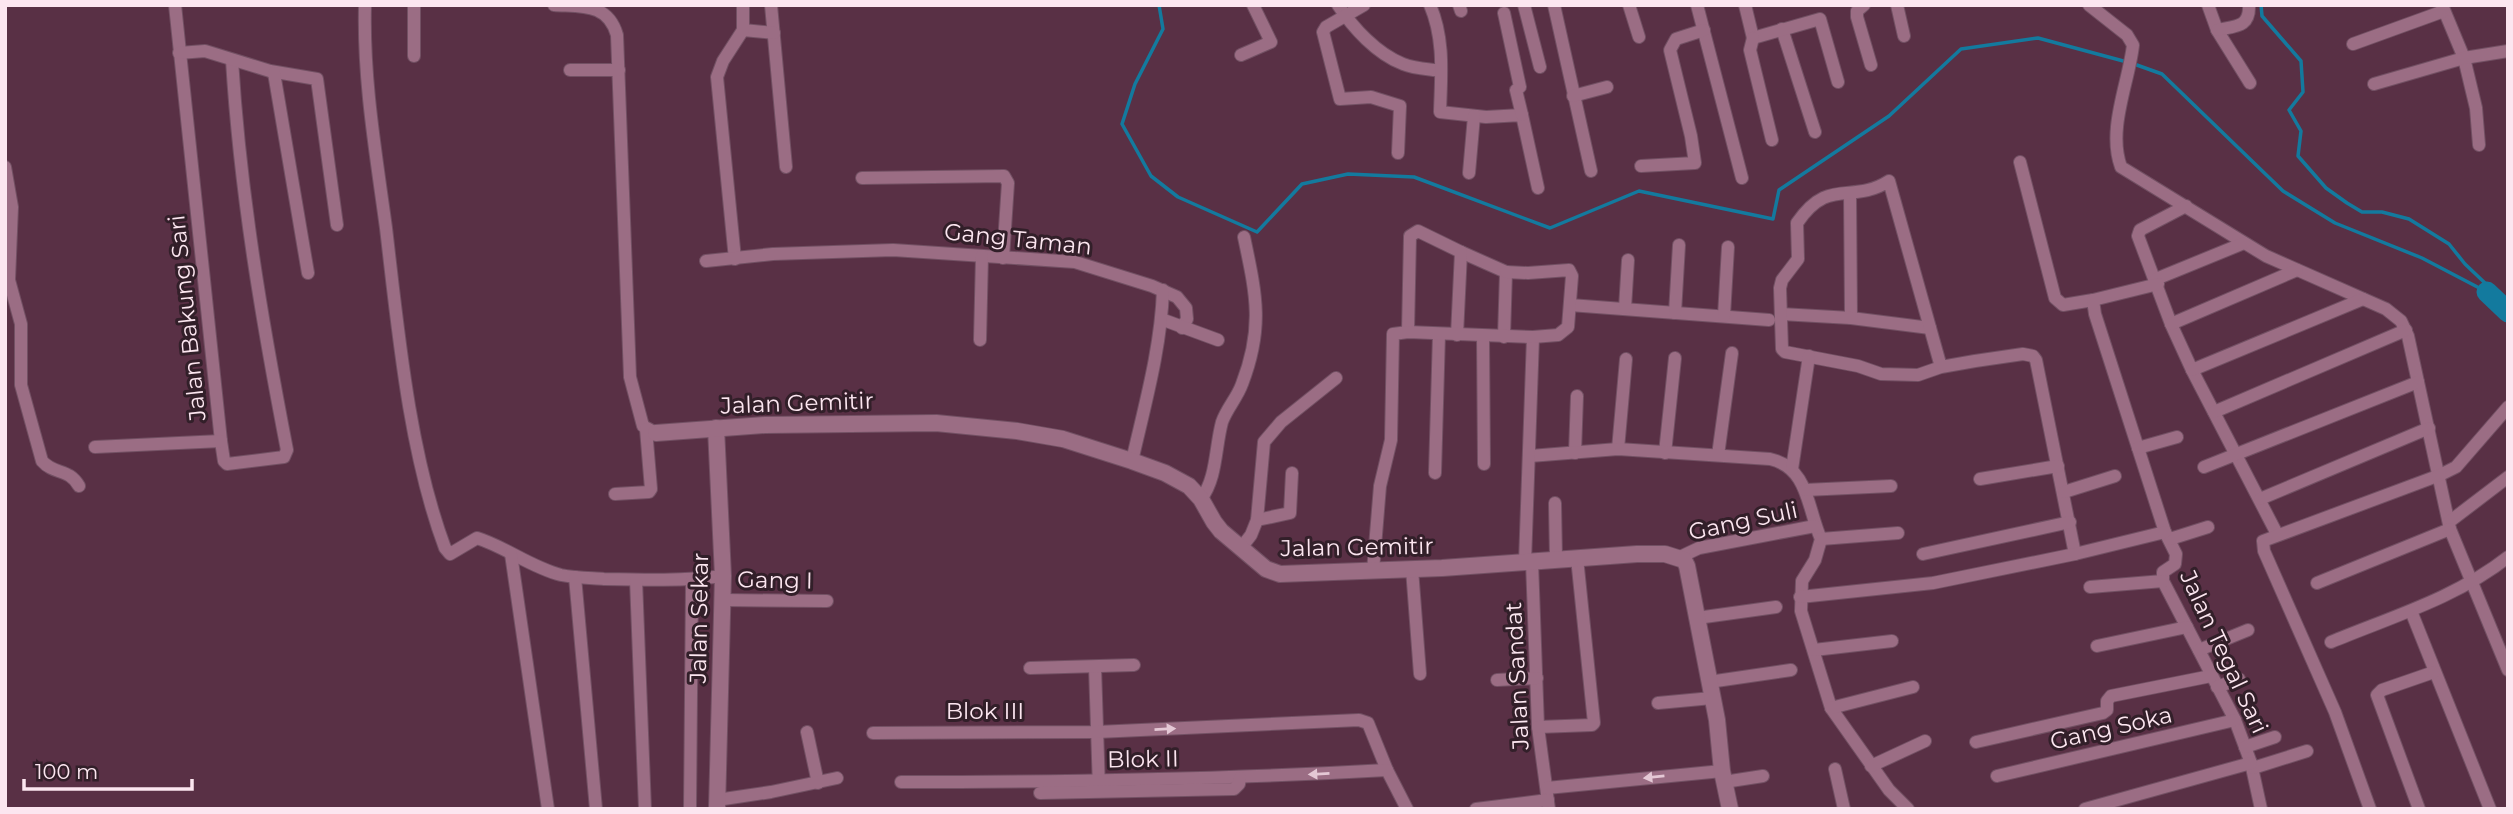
<svg xmlns="http://www.w3.org/2000/svg" width="2513" height="814" font-family="Montserrat,sans-serif">
<style>
.lines{fill:none;stroke-linecap:round;stroke-linejoin:round}
.stream{stroke:#137a9e;stroke-width:3.5}
.river{stroke:#137a9e;stroke-width:21}
.minor-casing{stroke:#725063;stroke-width:14}
.tertiary-casing{stroke:#725063;stroke-width:18}
.minor{stroke:#9b6d84;stroke-width:12}
.tertiary{stroke:#9b6d84;stroke-width:16}
.oneway{fill:#e4c8d5}
.labels{text-anchor:middle;dominant-baseline:central;stroke-width:6;stroke-linejoin:round;paint-order:stroke}
.street-label{font-size:23px;fill:#fce6f0;stroke:#321f29}
</style>
<rect width="100%" height="100%" fill="#593045"/>
<g class="lines">
<g class="stream">
<path d="M 1159,5 L 1163,29 L 1135,84 L 1122,124 L 1151,176 L 1178,197 L 1257,232 L 1302,184 L 1348,174 L 1414,177 L 1550,228 L 1639,191 L 1773,219 L 1779,190 L 1889,116 L 1961,49 L 2038,38 L 2127,62"/>
<path d="M 2261,5 L 2262,16 L 2301,61 L 2303,92 L 2289,110 L 2301,131 L 2298,156 L 2326,188 L 2347,203 L 2362,212 L 2382,212 L 2409,219 L 2449,244 L 2465,264 L 2485,283 L 2487,292"/>
<path d="M 2134,64 L 2162,74 L 2283,191 L 2335,223 L 2422,258 L 2487,292"/>
</g>
<path class="river" d="M 2487,292 L 2508,312"/>
<defs>
<g id="minor">
<path d="M 175,5 L 221,441 L 224,461 L 227,464 L 284,457 L 287,450 C 262,321 240,192 232,60"/>
<path d="M 365,5 C 363,80 376,154 386,228 C 398,330 409,452 445,548 L 450,554 L 477,538 C 506,547 530,567 561,575 C 575,578 590,578 604,579 C 644,580 684,581 723,576"/>
<path d="M 414,5 L 414,56"/>
<path d="M 554,5 C 582,7 608,3 617,35 L 630,377 L 643,426 L 656,433"/>
<path d="M 771,5 L 786,167"/>
<path d="M 1338,5 C 1353,28 1377,54 1403,64 C 1415,69 1429,69 1441,71"/>
<path d="M 1364,5 L 1326,27 L 1323,32 L 1340,99 L 1371,97 L 1400,106 L 1398,153"/>
<path d="M 1430,5 C 1445,40 1441,76 1440,112 L 1486,117 L 1522,115 L 1538,188"/>
<path d="M 1459,5 L 1461,11"/>
<path d="M 1524,5 L 1540,67"/>
<path d="M 1554,5 L 1591,171"/>
<path d="M 1629,5 L 1639,37"/>
<path d="M 1697,5 L 1742,178"/>
<path d="M 1745,5 L 1753,38"/>
<path d="M 1864,5 L 1857,11 L 1857,17 L 1871,65"/>
<path d="M 1897,5 L 1904,36"/>
<path d="M 2089,5 L 2127,35 L 2133,45 C 2129,82 2107,129 2121,167 L 2266,256 L 2386,309 L 2401,321 L 2408,336 L 2450,529 L 2508,670"/>
<path d="M 2208,5 L 2217,30 L 2250,83"/>
<path d="M 2442,5 L 2464,58 L 2476,108 L 2479,145"/>
<path d="M 1504,13 L 1520,87 L 1516,90 L 1522,115"/>
<path d="M 1782,29 L 1815,132"/>
<path d="M 743,30 L 774,33"/>
<path d="M 2217,30 C 2235,26 2250,28 2249,5"/>
<path d="M 1753,38 L 1820,19 L 1838,82"/>
<path d="M 1753,38 L 1750,50 L 1772,140"/>
<path d="M 2353,44 L 2444,11"/>
<path d="M 179,53 L 205,51 L 270,71 L 317,79 L 337,225"/>
<path d="M 1241,55 L 1271,42 L 1253,5"/>
<path d="M 570,70 L 619,70"/>
<path d="M 274,73 L 308,273"/>
<path d="M 2374,84 L 2464,58 L 2508,51"/>
<path d="M 1573,96 L 1607,87"/>
<path d="M 2020,162 L 2055,298 L 2063,305 L 2093,300"/>
<path d="M 1641,166 L 1695,163 L 1691,136 L 1670,50 L 1676,39 L 1704,30"/>
<path d="M 5,167 L 12,207 L 9,280 L 21,324 L 21,385 L 42,461 C 54,475 69,468 79,486"/>
<path d="M 1469,173 L 1474,116"/>
<path d="M 862,178 L 1004,176 L 1008,183 L 1003,258"/>
<path d="M 1850,193 L 1851,318"/>
<path d="M 2186,206 L 2140,230 L 2138,236 L 2171,324 L 2192,370 L 2277,534"/>
<path d="M 1461,252 L 1506,272 L 1504,337"/>
<path d="M 735,259 L 717,77 L 723,61 L 743,30 L 743,5"/>
<path d="M 706,261 L 773,254 L 893,250 L 1075,262 L 1152,286 L 1177,297 L 1186,308 L 1187,319 L 1182,328"/>
<path d="M 2156,279 L 2244,243"/>
<path d="M 2158,284 L 2093,300 L 2095,314 L 2165,532 L 2176,554 L 2175,564 L 2163,572 L 2163,581 L 2235,720 L 2251,763 L 2261,809"/>
<path d="M 1570,305 L 1769,320"/>
<path d="M 1625,308 L 1628,260"/>
<path d="M 1675,313 L 1679,245"/>
<path d="M 1781,314 L 1851,318 L 1930,328"/>
<path d="M 1724,316 L 1728,247"/>
<path d="M 1161,319 L 1218,340"/>
<path d="M 2171,324 L 2297,270"/>
<path d="M 1408,332 L 1410,236 L 1418,231 L 1461,252 L 1457,335"/>
<path d="M 1483,336 L 1484,464"/>
<path d="M 980,340 L 982,256"/>
<path d="M 1941,367 L 1889,181 C 1851,205 1829,176 1797,223 L 1798,259 L 1782,280 L 1780,288 L 1782,349 L 1785,352 L 1858,366 L 1881,374 L 1918,375 L 1941,367 L 1975,361 L 2023,354 L 2033,356 L 2036,360 L 2075,554"/>
<path d="M 2192,370 L 2363,299"/>
<path d="M 2214,412 L 2406,330"/>
<path d="M 95,447 L 221,441"/>
<path d="M 2138,448 L 2177,437"/>
<path d="M 1618,449 L 1626,359"/>
<path d="M 1575,453 L 1577,396"/>
<path d="M 1665,453 L 1675,358"/>
<path d="M 1718,455 L 1732,353"/>
<path d="M 1530,456 L 1618,449 L 1770,459 C 1809,468 1807,508 1821,539 L 1815,560 L 1802,581 L 1801,611 L 1831,708 L 1889,790 L 1908,809"/>
<path d="M 1132,461 C 1145,404 1161,348 1163,290"/>
<path d="M 2204,467 L 2418,382"/>
<path d="M 1792,469 L 1809,356"/>
<path d="M 1435,473 L 1439,334"/>
<path d="M 1980,479 L 2058,466"/>
<path d="M 1805,490 L 1891,486"/>
<path d="M 2064,492 L 2115,476"/>
<path d="M 615,494 L 649,492 L 651,489 L 646,429"/>
<path d="M 1201,499 C 1217,478 1215,448 1222,422 C 1227,408 1237,398 1242,384 C 1264,327 1256,294 1244,237"/>
<path d="M 2260,499 L 2429,428"/>
<path d="M 1555,503 L 1556,559"/>
<path d="M 1257,520 L 1290,513 L 1292,473"/>
<path d="M 2449,522 L 2508,477"/>
<path d="M 1821,539 L 1898,533"/>
<path d="M 2170,539 L 2208,527"/>
<path d="M 1241,548 L 1251,535 L 1257,520 L 1264,442 L 1281,422 L 1336,378"/>
<path d="M 511,554 L 548,809"/>
<path d="M 1923,554 L 2070,522"/>
<path d="M 1680,557 L 1699,548 L 1815,526"/>
<path d="M 1525,562 L 1533,337"/>
<path d="M 1532,562 L 1538,727 L 1549,809"/>
<path d="M 1412,569 L 1420,674"/>
<path d="M 1373,571 L 1380,486 L 1391,440 L 1393,334 L 1408,332 L 1533,337 L 1558,335 L 1568,327 L 1572,276 L 1569,270 L 1528,273 L 1506,272"/>
<path d="M 575,577 L 596,809"/>
<path d="M 636,580 L 645,809"/>
<path d="M 2317,583 L 2450,529"/>
<path d="M 2090,587 L 2163,581"/>
<path d="M 1800,597 L 1933,583 L 2075,554 L 2165,532"/>
<path d="M 723,600 L 827,601"/>
<path d="M 2411,611 L 2490,809"/>
<path d="M 1697,618 L 1776,607"/>
<path d="M 2331,642 C 2391,617 2456,598 2508,557"/>
<path d="M 2097,646 L 2187,627"/>
<path d="M 1814,650 L 1892,641"/>
<path d="M 2199,650 L 2248,630"/>
<path d="M 1095,667 L 1099,789"/>
<path d="M 1030,668 L 1134,665"/>
<path d="M 1497,680 L 1537,678"/>
<path d="M 1709,682 L 1791,670"/>
<path d="M 2217,687 L 2239,679"/>
<path d="M 1658,703 L 1712,698"/>
<path d="M 1831,708 L 1913,687"/>
<path d="M 1538,727 L 1592,725 L 1594,723 L 1577,558"/>
<path d="M 807,732 L 818,783"/>
<path d="M 873,733 L 1097,732 L 1359,720 L 1368,723 L 1387,770 L 1407,809"/>
<path d="M 1976,742 L 2103,713 L 2107,710 L 2107,701 L 2111,696 L 2211,676"/>
<path d="M 2245,747 L 2275,737"/>
<path d="M 1871,766 L 1925,741"/>
<path d="M 2253,768 L 2307,751"/>
<path d="M 1835,769 L 1844,809"/>
<path d="M 1997,776 L 2235,720"/>
<path d="M 901,782 C 1063,782 1225,779 1387,770"/>
<path d="M 1724,782 L 1763,776"/>
<path d="M 1547,788 L 1722,771"/>
<path d="M 1040,793 L 1234,789 L 1239,784 L 1240,778"/>
<path d="M 717,800 L 771,792 L 837,778"/>
<path d="M 690,809 L 692,580"/>
<path d="M 1476,809 L 1548,800"/>
<path d="M 2085,809 L 2251,763"/>
<path d="M 2370,809 L 2335,712 L 2264,551 L 2263,541 L 2440,475 L 2456,467 L 2508,407"/>
<path d="M 2419,809 L 2377,695 L 2382,690 L 2434,672"/>
</g>
<g id="tertiary">
<path d="M 716,428 L 723,576 L 717,809"/>
<path d="M 656,433 L 765,425 L 936,423 L 1017,431 L 1063,439 L 1132,461 L 1165,473 L 1189,486 L 1201,499 L 1214,522 L 1221,531 L 1266,569 L 1280,574 L 1442,568 L 1637,554 L 1665,554 L 1684,560 L 1687,566 L 1717,720 L 1722,771 L 1730,809"/>
</g>
</defs>
<use href="#minor" class="minor-casing"/>
<use href="#tertiary" class="tertiary-casing"/>
<use href="#minor" class="minor"/>
<use href="#tertiary" class="tertiary"/>
</g>
<defs><path id="oneway-solid" d="M-6-.8H1V-3.2L6.5 0L1 3.2V.8H-6Z" transform="scale(1.75)"/></defs>
<g class="oneway">
<use href="#oneway-solid" transform="translate(1165 729) rotate(-3)"/>
<use href="#oneway-solid" transform="translate(1319 774) rotate(177)"/>
<use href="#oneway-solid" transform="translate(1654 777) rotate(174)"/>
</g>
<g class="labels">
<g class="street-label">
<text transform="translate(1018 239) rotate(6)">Gang Taman</text>
<text transform="translate(187 318) rotate(-96)">Jalan Bakung Sari</text>
<text transform="translate(797 403) rotate(-2)">Jalan Gemitir</text>
<text transform="translate(1743 521) rotate(-12)">Gang Suli</text>
<text transform="translate(1357 547) rotate(-1)">Jalan Gemitir</text>
<text transform="translate(775 580) rotate(1)">Gang I</text>
<text transform="translate(699 618) rotate(-89)">Jalan Sekar</text>
<text transform="translate(2224 652) rotate(65)">Jalan Tegal Sari</text>
<text transform="translate(1517 676) rotate(-93)">Jalan Sandat</text>
<text x="985" y="711">Blok III</text>
<text transform="translate(2111 728) rotate(-13)">Gang Soka</text>
<text transform="translate(1143 759) rotate(-1)">Blok II</text>
</g>
</g>
<rect width="2513" height="814" fill="none" stroke="#fce6f0" stroke-width="14"/>
<path d="M24 779v10h168v-10" fill="none" stroke="#fce6f0" stroke-width="3.5"/>
<text x="35" y="779" font-size="21" fill="#fce6f0" stroke="#321f29" stroke-width="5" paint-order="stroke">100 m</text>
</svg>
